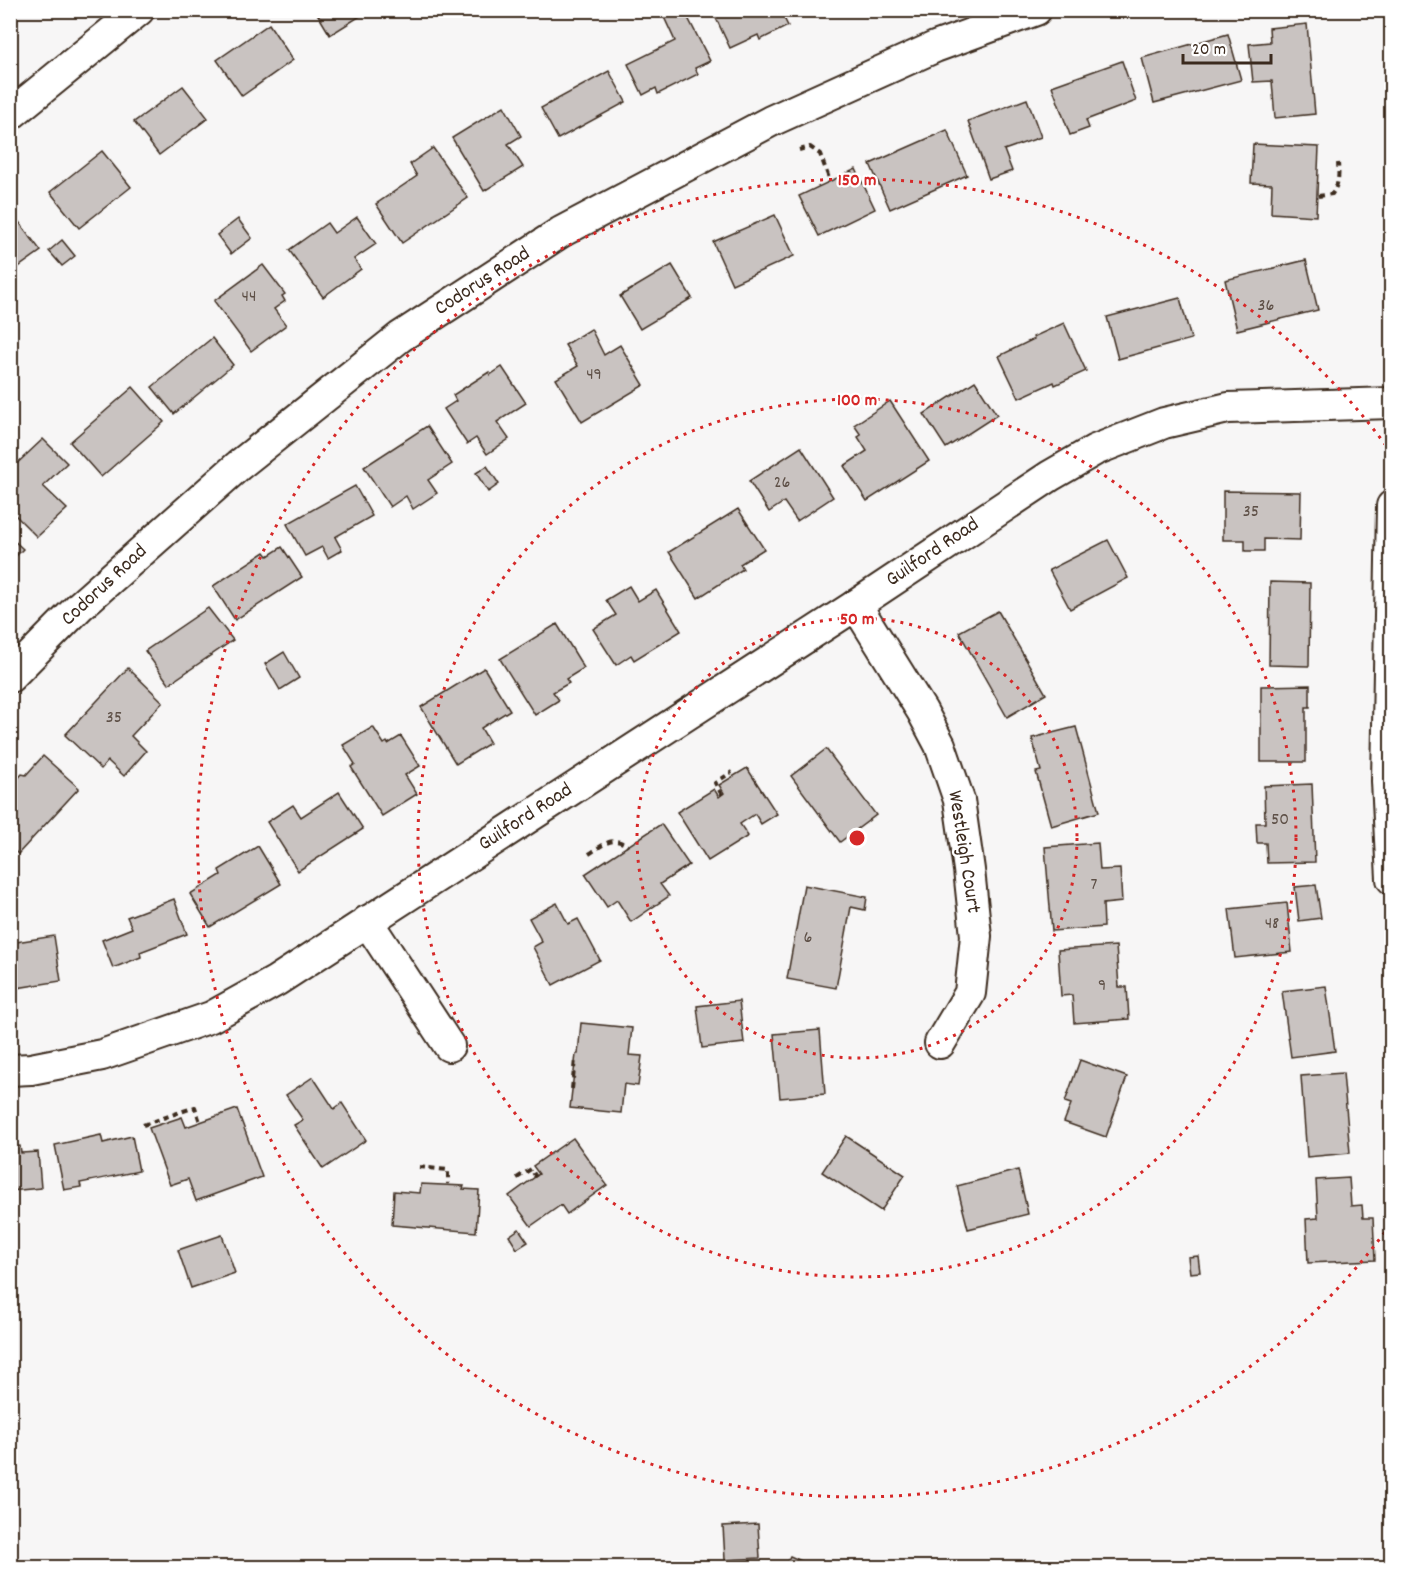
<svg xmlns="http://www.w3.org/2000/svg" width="1402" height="1578" font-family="Dekko,sans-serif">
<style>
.building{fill:#c9c3c1;stroke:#3b2a1e;stroke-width:1.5}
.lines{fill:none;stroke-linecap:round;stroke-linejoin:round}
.street-casing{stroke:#3b2a1e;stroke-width:34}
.path{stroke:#3b2a1e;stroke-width:4;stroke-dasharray:6 4.5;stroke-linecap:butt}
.street{stroke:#fff;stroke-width:30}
.ring{fill:none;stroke:#d62828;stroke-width:3;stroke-dasharray:3 6}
.labels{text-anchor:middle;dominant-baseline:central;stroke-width:4.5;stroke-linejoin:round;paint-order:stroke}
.number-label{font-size:18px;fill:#5e5047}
.street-label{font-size:21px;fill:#3b2a1e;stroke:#fff}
.centre{fill:#d62828;stroke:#fff;stroke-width:3}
.ring-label{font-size:18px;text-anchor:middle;font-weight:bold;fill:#d62828;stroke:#fff;stroke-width:4.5;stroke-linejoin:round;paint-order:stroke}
</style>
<rect width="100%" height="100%" fill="#f7f6f6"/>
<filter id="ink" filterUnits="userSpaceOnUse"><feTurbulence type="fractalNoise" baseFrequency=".0167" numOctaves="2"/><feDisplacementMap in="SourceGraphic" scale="12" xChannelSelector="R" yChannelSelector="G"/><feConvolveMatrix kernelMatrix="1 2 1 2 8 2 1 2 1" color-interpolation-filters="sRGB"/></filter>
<g filter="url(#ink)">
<g class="building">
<path d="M 315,10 L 370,10 L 330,35 Z"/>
<path d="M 676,10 L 684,10 L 710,61 L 695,68 L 698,74 L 658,94 L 656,88 L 643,95 L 628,64 L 675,41 L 664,17 Z"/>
<path d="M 726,10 L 780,10 L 788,26 L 760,40 L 758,35 L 730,48 L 715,16 Z"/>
<path d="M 269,24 L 293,60 L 242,96 L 217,60 Z"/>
<path d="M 1307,24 L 1315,114 L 1275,118 L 1272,81 L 1253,82 L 1249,44 L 1270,42 L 1269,28 Z"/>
<path d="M 1228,34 L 1241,80 L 1154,103 L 1142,58 Z"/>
<path d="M 1122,61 L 1136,101 L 1086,120 L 1089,128 L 1070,135 L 1052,86 Z"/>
<path d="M 609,71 L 626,102 L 558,139 L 541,108 Z"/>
<path d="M 183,86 L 208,118 L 159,155 L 134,122 Z"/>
<path d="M 1027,99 L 1041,137 L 1004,150 L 1012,171 L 989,179 L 968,121 Z"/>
<path d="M 504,106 L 521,136 L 508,144 L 523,167 L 484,191 L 452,138 Z"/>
<path d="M 947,130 L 967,175 L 890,209 L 870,164 Z"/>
<path d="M 1253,144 L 1319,147 L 1316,216 L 1271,213 L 1272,184 L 1251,183 Z"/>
<path d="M 433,148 L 468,198 L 402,243 L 376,204 L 417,176 L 410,164 Z"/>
<path d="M 102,151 L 131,187 L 79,228 L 50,192 Z"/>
<path d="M 856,169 L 875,209 L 819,236 L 799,196 Z"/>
<path d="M 775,215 L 794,256 L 732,284 L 713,242 Z"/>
<path d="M 357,217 L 376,244 L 354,259 L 361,269 L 323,297 L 289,250 L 327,223 L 334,233 Z"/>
<path d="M 16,218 L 41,251 L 10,273 L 10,222 Z"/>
<path d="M 238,219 L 252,238 L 231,254 L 217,235 Z"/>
<path d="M 62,240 L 75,256 L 62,266 L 49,251 Z"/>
<path d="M 1306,260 L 1318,310 L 1237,330 L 1225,280 Z"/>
<path d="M 263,265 L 285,294 L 282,296 L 285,301 L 274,309 L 286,325 L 251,351 L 214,301 Z"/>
<path d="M 672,265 L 692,298 L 640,329 L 620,296 Z"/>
<path d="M 1180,298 L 1191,339 L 1118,359 L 1107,317 Z"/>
<path d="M 1064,323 L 1086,371 L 1055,385 L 1054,382 L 1019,398 L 999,356 L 1034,339 L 1033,337 Z"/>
<path d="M 591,329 L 604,355 L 620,345 L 644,385 L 582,422 L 556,379 L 578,366 L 565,345 Z"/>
<path d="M 212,338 L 233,365 L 174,414 L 152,387 Z"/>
<path d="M 502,367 L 526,403 L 497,422 L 509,439 L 487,454 L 476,438 L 467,444 L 444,409 L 456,401 L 453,395 L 489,372 L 490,375 Z"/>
<path d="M 975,381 L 997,415 L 946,448 L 924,414 Z"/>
<path d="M 133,387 L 164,422 L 101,477 L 70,442 Z"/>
<path d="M 890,401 L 929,461 L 867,501 L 844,466 L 867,451 L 858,437 L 861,435 L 854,425 Z"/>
<path d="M 427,426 L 452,464 L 428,480 L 437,493 L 413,509 L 406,496 L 390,507 L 364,467 Z"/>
<path d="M 43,439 L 67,463 L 43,486 L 67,509 L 37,537 L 10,510 L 10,470 Z"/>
<path d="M 801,447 L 833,497 L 797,521 L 784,502 L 769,512 L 749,481 Z"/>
<path d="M 487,466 L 499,484 L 488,492 L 476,473 Z"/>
<path d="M 355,486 L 372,516 L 335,537 L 342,550 L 328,558 L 322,547 L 305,556 L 287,524 Z"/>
<path d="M 1223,491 L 1301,492 L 1300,540 L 1264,539 L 1264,551 L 1245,551 L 1245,540 L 1223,540 Z"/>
<path d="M 738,509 L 764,549 L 740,564 L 743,569 L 698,598 L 669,552 Z"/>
<path d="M 10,537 L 23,549 L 10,562 Z"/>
<path d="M 1108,540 L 1128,578 L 1070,609 L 1049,570 Z"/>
<path d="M 282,547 L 302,577 L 235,620 L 213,586 L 265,552 L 268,556 Z"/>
<path d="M 1270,582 L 1310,583 L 1309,666 L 1269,665 Z"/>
<path d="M 629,586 L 638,601 L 656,590 L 681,631 L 634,660 L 631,655 L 616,665 L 593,629 L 616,615 L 606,600 Z"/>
<path d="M 208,608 L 233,640 L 169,684 L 145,651 Z"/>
<path d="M 998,611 L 1046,694 L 1007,717 L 959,632 Z"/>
<path d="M 557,624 L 584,668 L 566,679 L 569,683 L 553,692 L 559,700 L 535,715 L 500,659 Z"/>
<path d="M 284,652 L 299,678 L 280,690 L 265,664 Z"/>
<path d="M 128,668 L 163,702 L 131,736 L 146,751 L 124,776 L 108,761 L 101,769 L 65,735 Z"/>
<path d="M 484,668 L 510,710 L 481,728 L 490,743 L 456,764 L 421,707 Z"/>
<path d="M 1310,685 L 1310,707 L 1306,707 L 1306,762 L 1261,762 L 1261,686 Z"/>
<path d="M 373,727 L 384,744 L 387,742 L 388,744 L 401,736 L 420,766 L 405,775 L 417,794 L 382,816 L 351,767 L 355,764 L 343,745 Z"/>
<path d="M 1076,727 L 1099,812 L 1051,826 L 1036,772 L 1041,771 L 1032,738 Z"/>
<path d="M 826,749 L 876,815 L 840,842 L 791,776 Z"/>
<path d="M 43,756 L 79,788 L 18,854 L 10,847 L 10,787 L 22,774 L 26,775 Z"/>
<path d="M 747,768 L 777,814 L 761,824 L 755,814 L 740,824 L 748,836 L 708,861 L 677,812 L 714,789 L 719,797 L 724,793 L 719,785 Z"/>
<path d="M 1312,784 L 1315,862 L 1267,863 L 1266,843 L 1257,843 L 1256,823 L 1265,823 L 1264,786 Z"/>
<path d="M 339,792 L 363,829 L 298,871 L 267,822 L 293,805 L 301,817 Z"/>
<path d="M 661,824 L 689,865 L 660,884 L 669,896 L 631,922 L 617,900 L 607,907 L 585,874 Z"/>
<path d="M 1098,843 L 1100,870 L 1120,869 L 1122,902 L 1103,904 L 1104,927 L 1052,931 L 1045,847 Z"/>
<path d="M 258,846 L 281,884 L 210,927 L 190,894 L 221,875 L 219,870 Z"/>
<path d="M 804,885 L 867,897 L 865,910 L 851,907 L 836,988 L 787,979 Z"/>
<path d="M 1316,885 L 1321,918 L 1299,921 L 1295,887 Z"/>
<path d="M 174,899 L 187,934 L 140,952 L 141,957 L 113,968 L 102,940 L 132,928 L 127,917 Z"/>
<path d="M 557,903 L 568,924 L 578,919 L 600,960 L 553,985 L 533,947 L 542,942 L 529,918 Z"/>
<path d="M 1287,903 L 1292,952 L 1235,958 L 1229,909 Z"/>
<path d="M 54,936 L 61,981 L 10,989 L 10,943 Z"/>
<path d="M 1116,946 L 1119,987 L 1127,987 L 1129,1019 L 1074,1023 L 1072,995 L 1061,996 L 1058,950 Z"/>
<path d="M 1326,986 L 1335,1051 L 1291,1057 L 1282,991 Z"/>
<path d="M 739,1001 L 744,1043 L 702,1048 L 697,1006 Z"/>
<path d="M 581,1023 L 632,1028 L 629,1055 L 642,1056 L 638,1086 L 624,1084 L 621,1113 L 570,1108 L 576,1054 L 578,1054 Z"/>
<path d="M 820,1030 L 825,1094 L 780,1098 L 774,1034 Z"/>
<path d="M 1080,1060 L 1127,1077 L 1106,1137 L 1064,1122 L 1071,1104 L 1065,1102 Z"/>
<path d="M 1343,1073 L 1350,1153 L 1307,1157 L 1301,1076 Z"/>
<path d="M 313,1077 L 334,1109 L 342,1103 L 366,1140 L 323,1169 L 294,1125 L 303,1120 L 286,1095 Z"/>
<path d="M 237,1109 L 262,1177 L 196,1201 L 188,1179 L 170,1185 L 149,1128 L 182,1117 L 186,1127 Z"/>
<path d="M 101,1135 L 103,1143 L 132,1136 L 139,1171 L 80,1183 L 81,1187 L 64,1190 L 55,1145 Z"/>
<path d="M 846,1136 L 905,1175 L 881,1211 L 822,1172 Z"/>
<path d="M 573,1138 L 607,1185 L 567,1214 L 561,1205 L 531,1226 L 509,1196 L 539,1174 L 533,1166 Z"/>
<path d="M 20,1146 L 21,1153 L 38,1152 L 41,1188 L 10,1191 L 10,1147 Z"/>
<path d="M 1018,1170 L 1028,1214 L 968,1229 L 957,1186 Z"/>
<path d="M 1349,1178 L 1351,1206 L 1362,1205 L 1363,1218 L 1373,1218 L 1375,1260 L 1308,1263 L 1306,1219 L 1318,1218 L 1316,1180 Z"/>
<path d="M 421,1184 L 464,1186 L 463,1189 L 479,1190 L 476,1232 L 392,1225 L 394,1191 L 420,1193 Z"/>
<path d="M 519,1229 L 528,1242 L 517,1249 L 509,1236 Z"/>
<path d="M 222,1235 L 235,1273 L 191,1288 L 178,1250 Z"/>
<path d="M 1198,1256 L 1200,1272 L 1190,1273 L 1188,1257 Z"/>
<path d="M 758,1524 L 760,1558 L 725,1560 L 723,1526 Z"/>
<path d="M 790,1556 L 817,1568 L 784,1568 Z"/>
</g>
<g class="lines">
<defs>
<g id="street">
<path d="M 10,115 L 139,10"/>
<path d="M 1392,506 L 1387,781 L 1392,879"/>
<path d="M 856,605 L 922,711 L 940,745 L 959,800 L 969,870 L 976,936 L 970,993 L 940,1043"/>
<path d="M 10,677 L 80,606 L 238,466 L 400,337 L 561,232 L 771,121 L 935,47 L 1036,10"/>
<path d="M 367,921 L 449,1046"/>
<path d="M 10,1070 L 31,1069 L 102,1055 L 211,1017 L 276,981 L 856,605 L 1050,476 L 1095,450 L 1164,423 L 1228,408 L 1392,403"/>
</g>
</defs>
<use href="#street" class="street-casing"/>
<g class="path">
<path d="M 799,150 L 810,147 L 820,154 L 830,181"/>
<path d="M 1318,196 L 1332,194 C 1339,184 1339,176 1338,163"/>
<path d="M 722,795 L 715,783 L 732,772"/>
<path d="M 589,854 C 603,845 612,835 628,846"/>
<path d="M 572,1089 L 575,1059"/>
<path d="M 143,1125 L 195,1107 L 200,1122"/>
<path d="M 419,1167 L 448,1170 L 448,1184"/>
<path d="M 517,1178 L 531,1169 L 536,1177"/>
</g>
<use href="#street" class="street"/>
</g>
</g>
<g class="ring">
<circle cx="857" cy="838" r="220"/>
<circle cx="857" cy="838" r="439"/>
<path d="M1390 1225A659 659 0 1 1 1390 451"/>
</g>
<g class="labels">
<g class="number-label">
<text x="249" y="297">44</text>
<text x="1266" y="306">36</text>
<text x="594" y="375">49</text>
<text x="782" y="483">26</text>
<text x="1251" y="512">35</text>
<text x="114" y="718">35</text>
<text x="1280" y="820">50</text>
<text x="1094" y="885">7</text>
<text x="1272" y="924">48</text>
<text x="808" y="938">6</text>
<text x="1102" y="986">9</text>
</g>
<g class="street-label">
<text transform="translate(483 282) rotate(-33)">Codorus Road</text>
<text transform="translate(933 553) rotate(-34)">Guilford Road</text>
<text transform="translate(105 586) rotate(-43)">Codorus Road</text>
<text transform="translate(526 818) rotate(-33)">Guilford Road</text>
<text transform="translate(963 852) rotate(81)">Westleigh Court</text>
</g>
</g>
<circle cx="857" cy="838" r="9" class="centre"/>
<g class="ring-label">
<text x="857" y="185">150 m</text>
<text x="857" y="405">100 m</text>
<text x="857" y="624">50 m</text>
</g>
<rect width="1402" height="1578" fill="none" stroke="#fff" stroke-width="36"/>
<rect x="18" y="18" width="1366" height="1542" fill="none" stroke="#3b2a1e" stroke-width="2" filter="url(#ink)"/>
<path d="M1183 54v9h88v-9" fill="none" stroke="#3b2a1e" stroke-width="3"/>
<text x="1192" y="54" font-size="18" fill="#3b2a1e" stroke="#ffffff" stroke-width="4.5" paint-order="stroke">20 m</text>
</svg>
